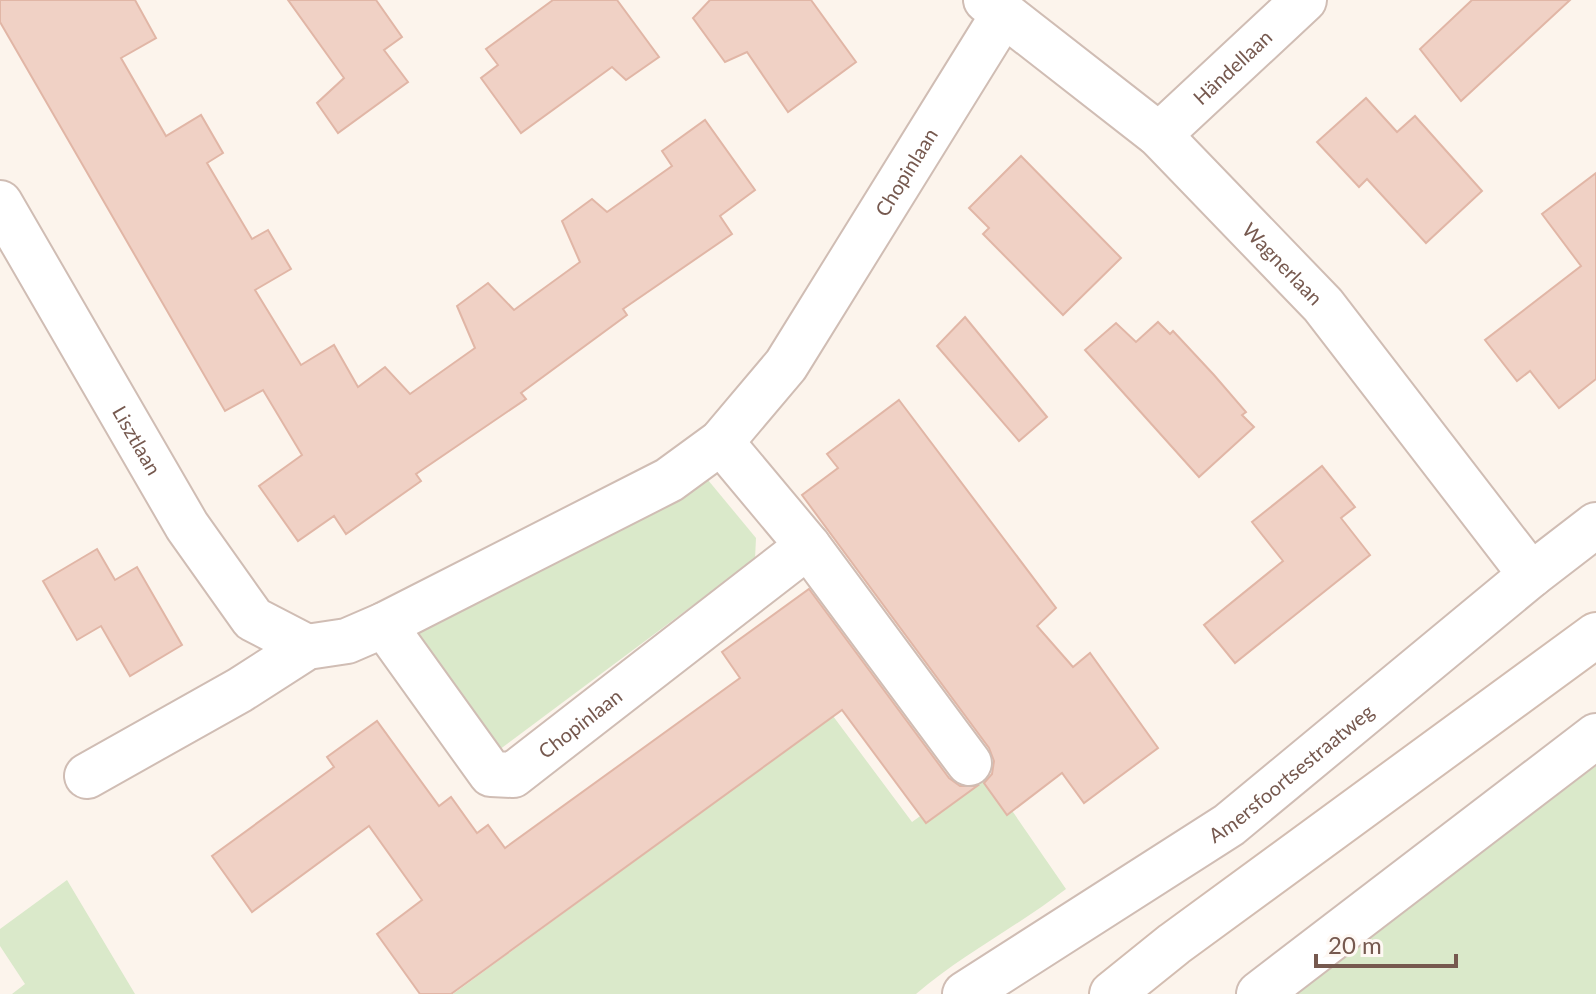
<svg xmlns="http://www.w3.org/2000/svg" width="1596" height="994" font-family="Lato,sans-serif">
<style>
.green{fill:#dae9ca}
.building{fill:#f0d1c5;stroke:#e1b6a6;stroke-width:2}
.lines{fill:none;stroke-linecap:round;stroke-linejoin:round}
.minor-casing{stroke:#d0bdb4;stroke-width:48}
.secondary-casing{stroke:#d3bdb1;stroke-width:48}
.minor{stroke:#fff;stroke-width:44}
.secondary{stroke:#fff;stroke-width:44}
.labels{text-anchor:middle;dominant-baseline:central;stroke-width:7;stroke-linejoin:round;paint-order:stroke}
.street-label{font-size:20px;fill:#76594f;stroke:#fef8f3}
</style>
<rect width="100%" height="100%" fill="#fcf4ec"/>
<g class="green">
<path d="M 703,474 L 756,538 L 755,559 L 499,750 L 412,629 Z"/>
<path d="M 833,716 L 912,822 L 984,770 L 1066,889 C 1018,926 963,954 916,994 L 453,994 Z"/>
<path d="M 1596,766 L 1596,994 L 1287,994 Z"/>
<path d="M 67,880 L 135,994 L 12,994 L 25,984 L 0,946 L 0,929 Z"/>
</g>
<g class="building">
<path d="M 0,0 L 135,0 L 156,38 L 121,58 L 166,136 L 201,115 L 223,153 L 207,163 L 252,239 L 268,230 L 291,269 L 255,290 L 301,365 L 334,345 L 358,387 L 385,367 L 410,394 L 475,348 L 457,306 L 488,283 L 514,310 L 580,262 L 562,221 L 592,199 L 607,212 L 672,166 L 662,151 L 705,120 L 755,190 L 720,216 L 732,234 L 623,309 L 627,315 L 521,393 L 526,399 L 416,474 L 421,481 L 346,534 L 334,516 L 298,541 L 259,486 L 302,455 L 263,390 L 225,411 L 0,22 Z"/>
<path d="M 288,0 L 376,0 L 402,37 L 384,50 L 408,82 L 338,133 L 317,103 L 344,78 Z"/>
<path d="M 553,0 L 617,0 L 659,57 L 626,80 L 612,67 L 521,133 L 481,78 L 498,65 L 486,49 Z"/>
<path d="M 710,0 L 811,0 L 856,62 L 788,112 L 747,52 L 725,62 L 693,18 Z"/>
<path d="M 1472,0 L 1570,0 L 1461,101 L 1420,49 Z"/>
<path d="M 1366,98 L 1397,132 L 1415,116 L 1482,191 L 1426,243 L 1367,179 L 1359,187 L 1317,142 Z"/>
<path d="M 1021,156 L 1121,258 L 1063,315 L 983,234 L 989,228 L 969,208 Z"/>
<path d="M 1596,173 L 1596,379 L 1559,408 L 1530,371 L 1517,381 L 1485,340 L 1581,266 L 1542,214 Z"/>
<path d="M 965,317 L 1047,417 L 1019,441 L 937,346 Z"/>
<path d="M 1158,322 L 1170,334 L 1173,331 L 1214,375 L 1246,412 L 1242,415 L 1254,427 L 1199,477 L 1085,350 L 1116,323 L 1136,342 Z"/>
<path d="M 899,400 L 1056,608 L 1037,626 L 1073,667 L 1090,653 L 1158,748 L 1084,803 L 1062,773 L 1007,815 L 984,783 L 992,774 L 994,761 L 989,748 L 802,495 L 838,468 L 827,454 Z"/>
<path d="M 1322,466 L 1355,507 L 1341,518 L 1370,555 L 1235,663 L 1204,625 L 1283,561 L 1252,522 Z"/>
<path d="M 97,549 L 115,580 L 137,567 L 182,645 L 130,676 L 101,626 L 77,640 L 43,581 Z"/>
<path d="M 809,589 L 949,778 L 960,786 L 977,786 L 926,823 L 842,710 L 451,994 L 420,994 L 377,934 L 422,900 L 369,826 L 252,912 L 212,856 L 334,767 L 327,757 L 377,721 L 439,806 L 451,797 L 477,833 L 488,825 L 505,848 L 740,678 L 722,652 Z"/>
</g>
<g class="lines">
<defs>
<g id="minor">
<path id="s1" d="M 986,0 L 1159,135 L 1323,305 L 1531,575"/>
<path id="s2" d="M 1159,135 L 1304,0"/>
<path id="s3" d="M 0,203 L 187,526 L 253,619 L 307,647"/>
<path d="M 721,442 L 808,546 L 969,763"/>
<path id="s4" d="M 384,625 L 491,774 L 513,775 L 808,546"/>
<path id="s5" d="M 87,776 L 240,690 L 307,647 L 347,641 L 384,625 L 669,480 L 721,442 L 786,365 L 1003,15"/>
<path id="s6" d="M 965,994 L 1229,825 L 1531,575 L 1596,525"/>
<path d="M 1259,994 L 1596,736"/>
</g>
<path id="secondary" d="M 1112,994 L 1174,944 L 1596,635"/>
</defs>
<use href="#minor" class="minor-casing"/>
<use href="#secondary" class="secondary-casing"/>
<use href="#minor" class="minor"/>
<use href="#secondary" class="secondary"/>
</g>
<g class="labels">
<g class="street-label">
<text stroke="none"><textPath href="#s2" startOffset="100">Händellaan</textPath></text>
<text stroke="none"><textPath href="#s5" startOffset="1048">Chopinlaan</textPath></text>
<text stroke="none"><textPath href="#s1" startOffset="398">Wagnerlaan</textPath></text>
<text stroke="none"><textPath href="#s3" startOffset="274">Lisztlaan</textPath></text>
<text stroke="none"><textPath href="#s4" startOffset="290">Chopinlaan</textPath></text>
<text stroke="none"><textPath href="#s6" startOffset="394">Amersfoortsestraatweg</textPath></text>
</g>
</g>
<path d="M1316 954v12h140v-12" fill="none" stroke="#76594f" stroke-width="4"/>
<text x="1328" y="954" font-size="24" fill="#76594f" stroke="#fef8f3" stroke-width="6" paint-order="stroke">20 m</text>
</svg>
